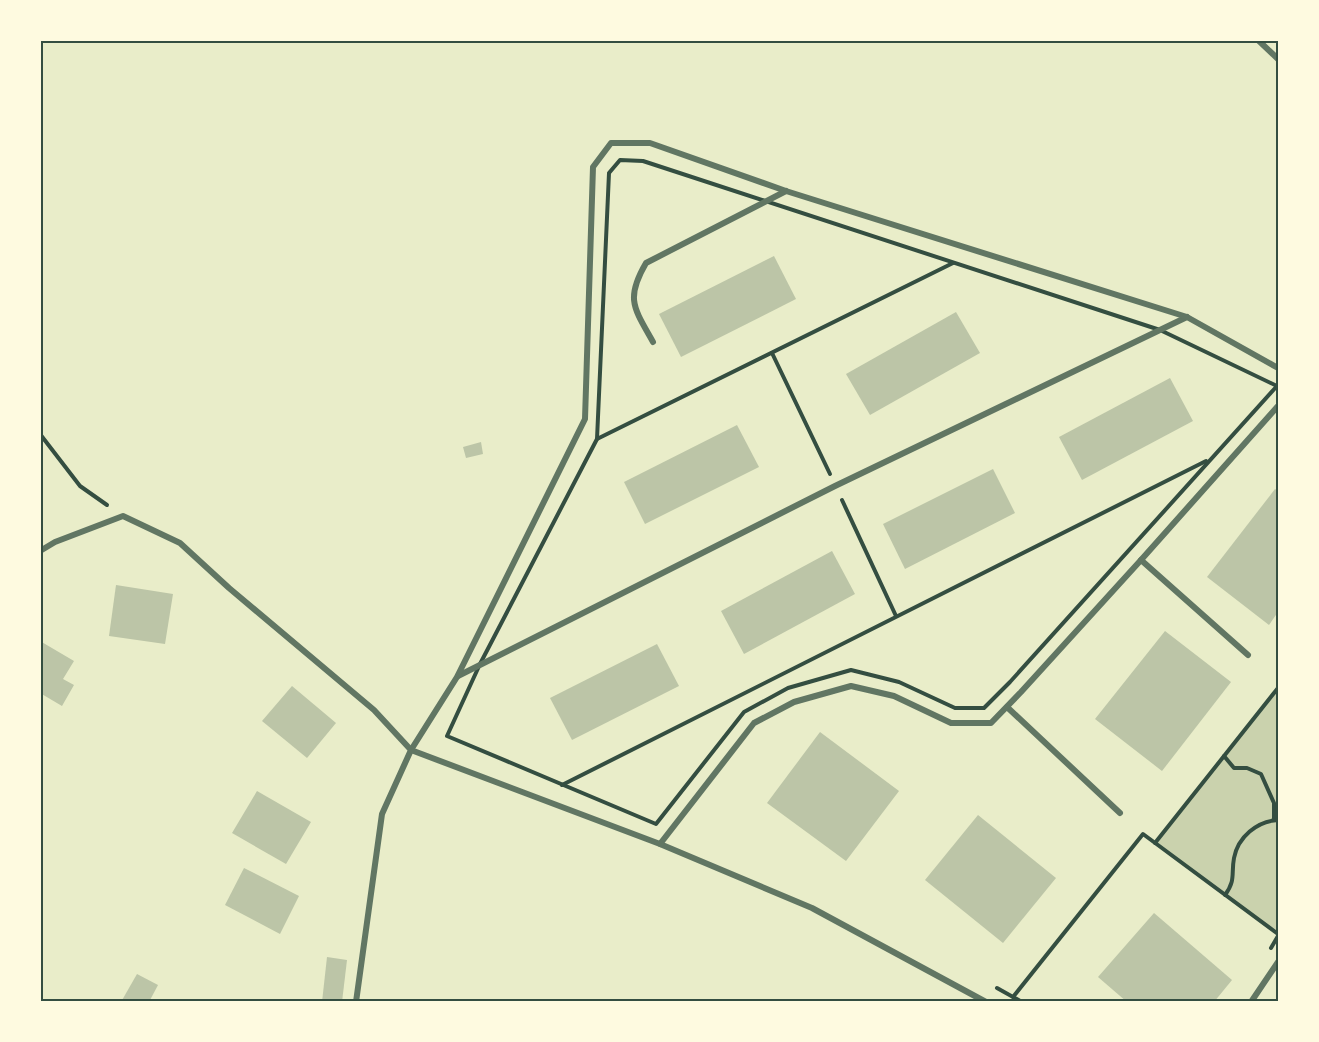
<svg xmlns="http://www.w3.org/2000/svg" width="1319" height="1042" font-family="'Times New Roman',serif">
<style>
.green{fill:#cad2ad}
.building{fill:#bcc5a7}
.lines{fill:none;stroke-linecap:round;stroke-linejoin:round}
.path{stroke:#344e41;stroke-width:4}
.minor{stroke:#617663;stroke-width:6}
.neatline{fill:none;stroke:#344e41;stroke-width:2}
</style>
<rect width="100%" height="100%" fill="#e9edc9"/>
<path class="green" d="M 1278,688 L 1278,934 L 1155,843 Z"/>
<g class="building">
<path d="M 774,256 L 796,299 L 681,357 L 659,314 Z"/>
<path d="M 956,312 L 980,353 L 870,415 L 846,374 Z"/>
<path d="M 1170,378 L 1193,421 L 1082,480 L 1059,437 Z"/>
<path d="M 737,425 L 759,467 L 645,524 L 624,482 Z"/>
<path d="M 481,442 L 483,454 L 466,458 L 463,447 Z"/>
<path d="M 993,469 L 1015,513 L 905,569 L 883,524 Z"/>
<path d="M 1275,489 L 1278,491 L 1278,612 L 1269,625 L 1207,577 Z"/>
<path d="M 832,551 L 855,594 L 744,654 L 721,611 Z"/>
<path d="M 116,585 L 173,594 L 165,644 L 109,636 Z"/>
<path d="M 1165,631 L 1231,682 L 1162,771 L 1095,719 Z"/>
<path d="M 40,641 L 74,661 L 63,679 L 74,685 L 62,706 L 40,693 Z"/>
<path d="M 657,644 L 679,686 L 572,740 L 550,698 Z"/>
<path d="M 292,686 L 336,723 L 307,758 L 262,721 Z"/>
<path d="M 820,732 L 899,791 L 846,861 L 767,803 Z"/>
<path d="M 257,791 L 311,822 L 286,864 L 232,833 Z"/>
<path d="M 978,815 L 1056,878 L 1003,943 L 925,880 Z"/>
<path d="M 244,868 L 299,896 L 280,934 L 225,905 Z"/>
<path d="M 1154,913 L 1232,980 L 1214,1002 L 1127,1002 L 1098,977 Z"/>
<path d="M 327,957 L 347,960 L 342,1002 L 322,1002 Z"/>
<path d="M 137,974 L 158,985 L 149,1002 L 121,1002 Z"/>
</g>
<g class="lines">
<g class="path">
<path d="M 620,160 L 643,161 L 1160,330 L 1277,386 L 1010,682 L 984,708 L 955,708 L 899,682 L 851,670 L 788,688 L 744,712 L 656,824 L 447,736 L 480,664 L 597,439 L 609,173 Z"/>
<path d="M 772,353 L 830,474"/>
<path d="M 40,434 L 80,486 L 107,505"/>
<path d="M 597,439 L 953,263"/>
<path d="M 842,500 L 896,616"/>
<path d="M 1224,756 L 1234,768 L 1247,768 L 1261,774 L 1274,803 L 1274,820"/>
<path d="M 562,785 L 1206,461"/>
<path d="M 1155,843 L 1278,688"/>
<path d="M 1225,895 C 1236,880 1231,874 1234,858 C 1238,837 1257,821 1278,820"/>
<path d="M 1271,948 L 1278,936"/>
<path d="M 997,988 L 1022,1002"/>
<path d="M 1013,997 L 1143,834 L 1278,934"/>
</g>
<g class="minor">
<path d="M 1258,40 L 1278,59"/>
<path d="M 653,342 C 634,308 625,299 646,263 L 786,191"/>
<path d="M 40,551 L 55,542 L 123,516 L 180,543 L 229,588 L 374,710 L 411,750 L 382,814 L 356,1002"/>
<path d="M 1141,560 L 1248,655"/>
<path d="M 458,676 L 835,486 L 1187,317"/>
<path d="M 1007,707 L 1120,813"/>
<path d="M 660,844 L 754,723 L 794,702 L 851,686 L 894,696 L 951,723 L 991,723 L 1021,692 L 1141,560 L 1278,406"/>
<path d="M 986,1002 L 812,908 L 660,844 L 411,750 L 457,677 L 585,419 L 593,167 L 611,143 L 650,143 L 786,191 L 1187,317 L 1278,368"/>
<path d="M 1251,1002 L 1278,962"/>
</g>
</g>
<rect width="1319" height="1042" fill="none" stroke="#fefae0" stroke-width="84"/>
<rect x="42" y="42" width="1235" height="958" class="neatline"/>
</svg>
